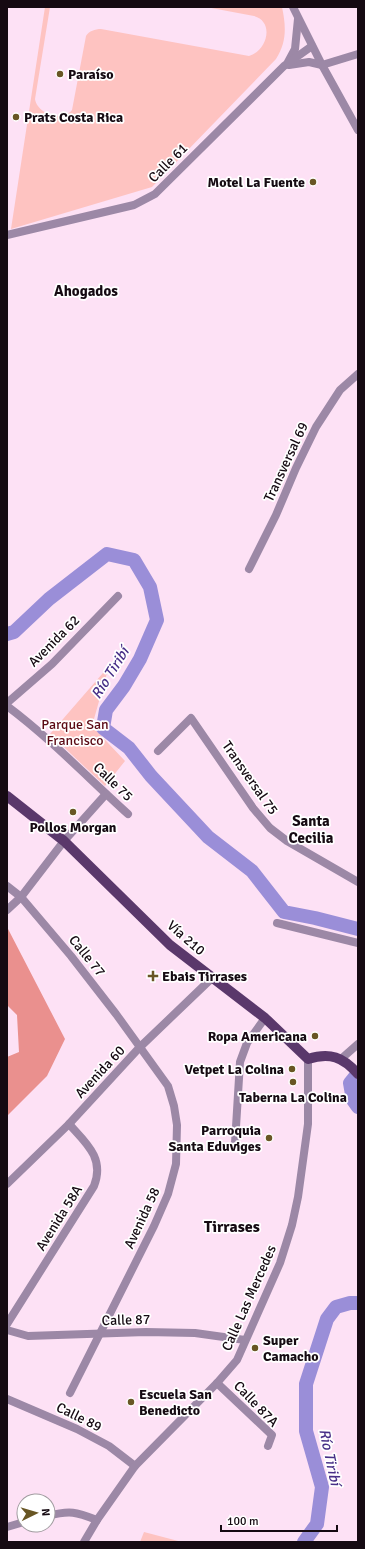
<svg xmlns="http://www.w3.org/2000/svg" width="365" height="1549" font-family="Signika,sans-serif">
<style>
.green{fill:#fec3c1}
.forest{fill:#ea908e}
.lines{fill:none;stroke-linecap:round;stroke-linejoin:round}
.river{stroke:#9a8ed8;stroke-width:14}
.minor{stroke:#9c88a6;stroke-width:8}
.major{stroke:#5a386b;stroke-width:10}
.poi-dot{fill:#685624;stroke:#fff;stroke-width:1.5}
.labels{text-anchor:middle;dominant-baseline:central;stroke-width:3.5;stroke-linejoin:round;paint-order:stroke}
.poi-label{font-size:14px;font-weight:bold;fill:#150a12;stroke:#fff;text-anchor:start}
.street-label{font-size:14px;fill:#150a12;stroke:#fff}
.park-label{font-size:14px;fill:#5b0a14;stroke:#fff}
.neighbourhood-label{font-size:15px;font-weight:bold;fill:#150a12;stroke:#fff}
.water-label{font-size:15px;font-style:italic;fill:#472f87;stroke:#fff}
.quarter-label{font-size:16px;font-weight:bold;fill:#150a12;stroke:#fff}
</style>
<rect width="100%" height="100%" fill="#fde1f5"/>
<g class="green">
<path d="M 45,7 L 50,7 L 35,99 C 37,114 63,122 72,110 L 86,36 C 89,31 95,29 101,29 L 249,56 C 267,51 275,22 254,16 L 206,7 L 282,7 C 286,26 287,42 276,59 L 152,187 L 11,229 Z"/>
<path d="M 109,666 L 92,726 L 125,761 L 105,786 L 50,734 Z"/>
<path d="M 144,1532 L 182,1542 L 140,1542 Z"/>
</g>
<path class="forest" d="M 7,927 L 65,1039 L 47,1076 L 7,1116 L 7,1057 L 19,1052 L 17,1015 L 7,1005 Z"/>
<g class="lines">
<g class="river">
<path d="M 7,634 L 14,632 L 49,599 L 107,554 L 134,560 L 150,587 L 157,620 L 140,659 L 124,686 L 106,710 L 103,728 L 129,748 L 151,776 L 208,837 L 252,871 L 284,912 L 315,918 L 358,929"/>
<path d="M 358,1073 L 350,1083 L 353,1100 L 358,1107"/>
<path d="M 304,1542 L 317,1524 L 322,1487 L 306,1431 L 306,1384 L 327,1319 L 336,1307 L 350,1303 L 358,1303"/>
</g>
<g class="minor">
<path d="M 293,7 L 322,65 L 358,130"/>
<path d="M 288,62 L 295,49 L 298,19"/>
<path d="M 289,65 L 309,62 L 322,65"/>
<path d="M 322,65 L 358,54"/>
<path d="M 7,235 L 134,205 L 155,194 L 284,66 L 312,46"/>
<path d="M 249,569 L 276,515 L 296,468 L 316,427 L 340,390 L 358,374"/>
<path d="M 7,703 L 52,664 L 118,596"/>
<path d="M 7,706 C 51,739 88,778 128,814"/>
<path d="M 158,751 L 191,718 L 253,808 L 270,828 L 287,841 L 358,882"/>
<path d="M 7,886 L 21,897 L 71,956 L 116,1014 L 168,1086 L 174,1106 L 177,1125 L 176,1164 L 168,1194 L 154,1226 L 70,1393"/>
<path d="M 7,910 L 21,897 L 64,841 L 106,794"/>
<path d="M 277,923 L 358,943"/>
<path d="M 341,1059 L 358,1044"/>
<path d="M 235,1143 L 240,1062 L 247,1043 L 265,1018"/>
<path d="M 7,1184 L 69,1124 L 139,1048 L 212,978"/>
<path d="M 7,1324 L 94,1186 C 105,1158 86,1143 69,1124"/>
<path d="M 7,1330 L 28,1336 L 146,1332 L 195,1333 L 245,1340"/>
<path d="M 217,1383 L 272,1435 L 268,1446"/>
<path d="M 7,1399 L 77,1429 L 109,1446 L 135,1466"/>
<path d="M 48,1516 C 70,1510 76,1512 97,1520"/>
<path d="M 7,1527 L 24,1522"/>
<path d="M 84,1542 L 97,1520 L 135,1466 L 217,1383 L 237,1360 L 280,1263 L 292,1225 L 298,1197 L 308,1124 L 308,1059"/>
</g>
<path class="major" d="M 7,796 L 64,841 L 170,945 L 265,1018 L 308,1059 C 330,1052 343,1057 358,1074"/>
</g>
<g class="poi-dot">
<circle cx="60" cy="74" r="4"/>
<circle cx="16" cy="117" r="4"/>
<circle cx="313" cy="182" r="4"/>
<circle cx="73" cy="812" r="4"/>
<path d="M151 970h4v4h4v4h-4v4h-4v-4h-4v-4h4z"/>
<circle cx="315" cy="1036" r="4"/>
<circle cx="292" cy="1069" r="4"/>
<circle cx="293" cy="1082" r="4"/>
<circle cx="269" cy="1138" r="4"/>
<circle cx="255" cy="1348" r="4"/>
<circle cx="131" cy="1402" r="4"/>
</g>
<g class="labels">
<g class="poi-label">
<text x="68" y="74">Paraíso</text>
<text x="24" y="117">Prats Costa Rica</text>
<text x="305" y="182" text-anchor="end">Motel La Fuente</text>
<text x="73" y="827" text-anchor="middle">Pollos Morgan</text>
<text x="162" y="976">Ebais Tirrases</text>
<text x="307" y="1036" text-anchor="end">Ropa Americana</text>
<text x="284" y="1069" text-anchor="end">Vetpet La Colina</text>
<text x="293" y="1097" text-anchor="middle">Taberna La Colina</text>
<text x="261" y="1130" text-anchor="end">Parroquia<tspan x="261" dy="16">Santa Eduviges</tspan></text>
<text x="263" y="1340">Super<tspan x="263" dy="16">Camacho</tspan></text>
<text x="139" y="1394">Escuela San<tspan x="139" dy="16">Benedicto</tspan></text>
</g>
<g class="street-label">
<text transform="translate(168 163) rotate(-45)">Calle 61</text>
<text transform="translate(286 462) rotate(-65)">Transversal 69</text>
<text transform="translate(54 641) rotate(-45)">Avenida 62</text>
<text transform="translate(250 778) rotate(55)">Transversal 75</text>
<text transform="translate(113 782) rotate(44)">Calle 75</text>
<text transform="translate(186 938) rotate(41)">Vía 210</text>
<text transform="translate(87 956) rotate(51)">Calle 77</text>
<text transform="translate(100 1072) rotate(-47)">Avenida 60</text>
<text transform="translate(59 1218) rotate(-58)">Avenida 58A</text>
<text transform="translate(142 1218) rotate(-65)">Avenida 58</text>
<text transform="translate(249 1298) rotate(-66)">Calle Las Mercedes</text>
<text transform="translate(126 1320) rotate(-2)">Calle 87</text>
<text transform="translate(256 1404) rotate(46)">Calle 87A</text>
<text transform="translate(79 1417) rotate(26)">Calle 89</text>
</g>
<g class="park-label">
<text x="75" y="724">Parque San<tspan x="75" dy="16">Francisco</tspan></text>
</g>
<g class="neighbourhood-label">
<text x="86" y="291">Ahogados</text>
<text x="311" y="821">Santa<tspan x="311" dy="17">Cecilia</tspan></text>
</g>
<g class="water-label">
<text transform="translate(110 673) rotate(-58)">Río Tiribí</text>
<text transform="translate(330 1457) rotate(78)">Río Tiribí</text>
</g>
<g class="quarter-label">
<text x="232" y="1227">Tirrases</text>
</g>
</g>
<rect width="365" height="1549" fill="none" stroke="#150a12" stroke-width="16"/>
<g transform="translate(36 1513) rotate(85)"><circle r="19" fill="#ffffff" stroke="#a19da0"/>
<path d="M0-3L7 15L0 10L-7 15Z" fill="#685624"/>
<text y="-6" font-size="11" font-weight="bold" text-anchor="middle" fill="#150a12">N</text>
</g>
<path d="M221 1525v6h116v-6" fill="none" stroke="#150a12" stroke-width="2"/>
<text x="227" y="1525" font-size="12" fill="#150a12" stroke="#ffffff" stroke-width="3" paint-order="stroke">100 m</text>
</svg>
